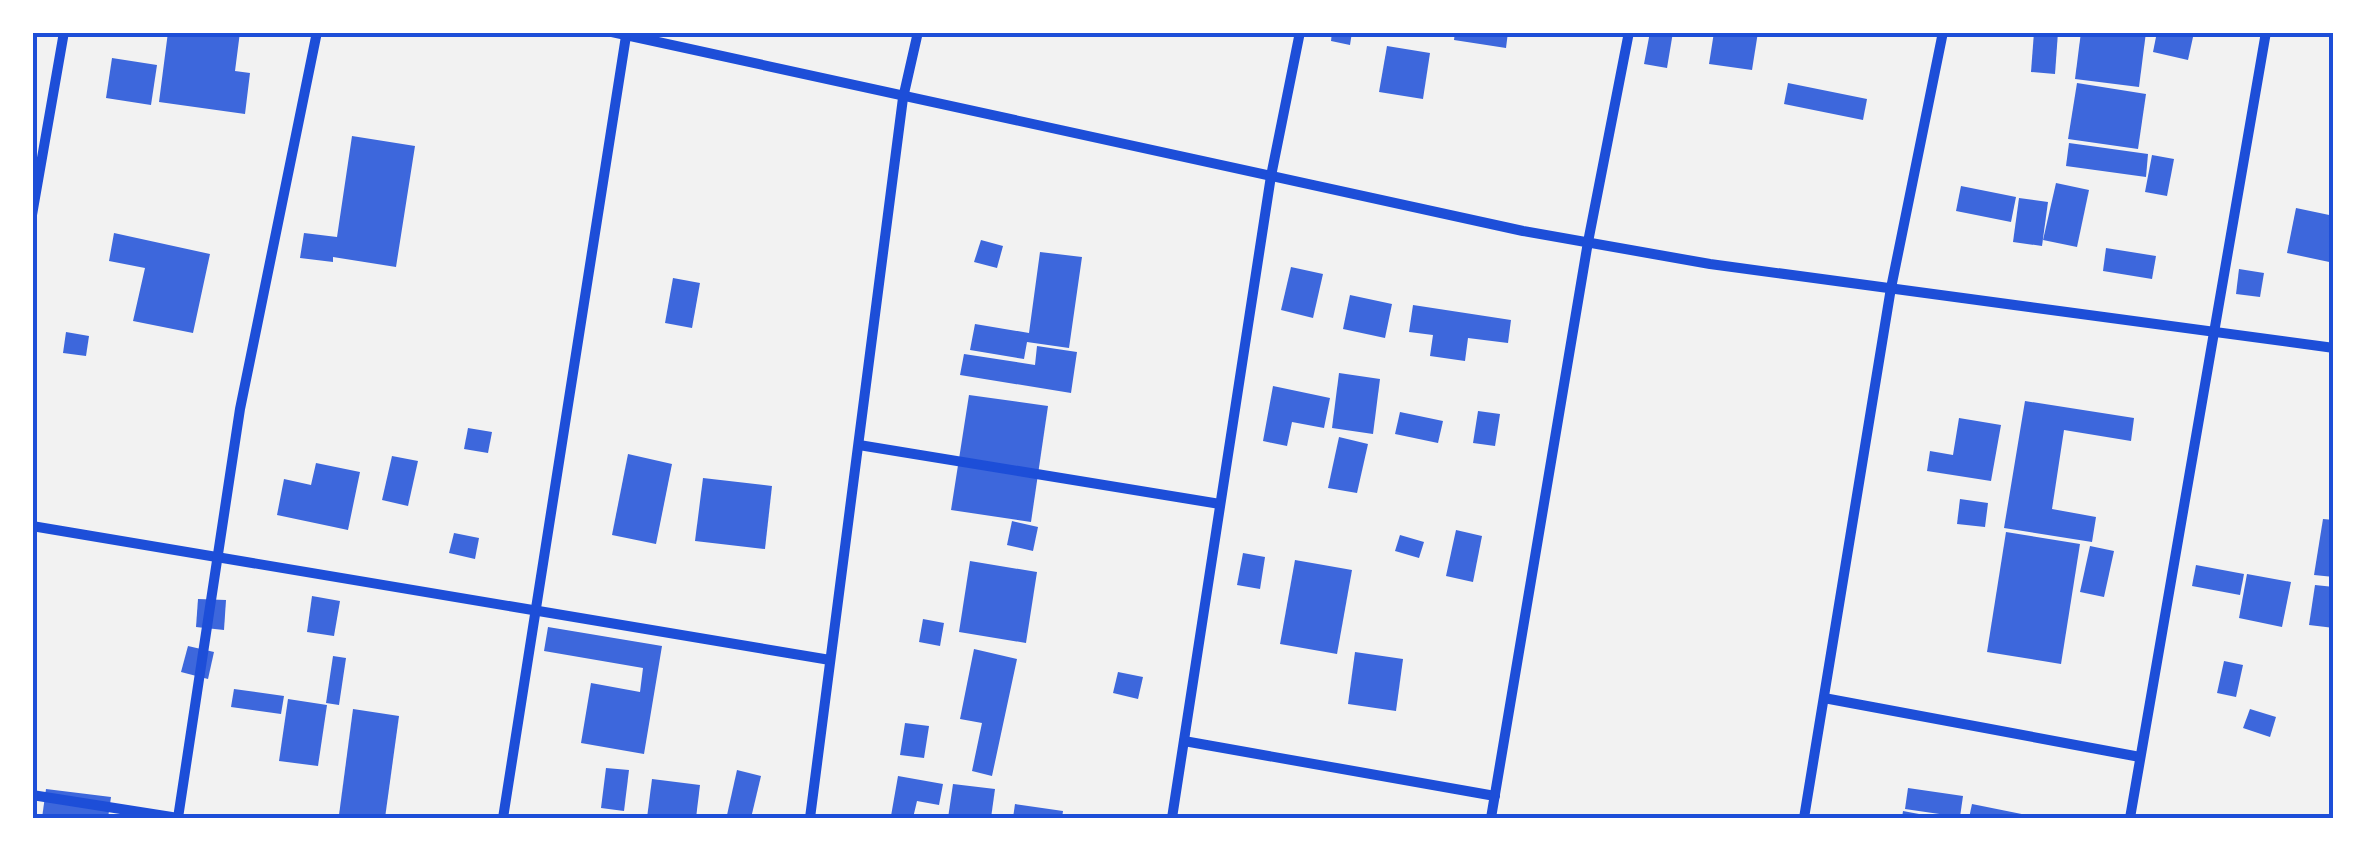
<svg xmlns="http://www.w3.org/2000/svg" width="2366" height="851" font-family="'IBM Plex Sans',sans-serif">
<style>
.building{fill:#3d67dc}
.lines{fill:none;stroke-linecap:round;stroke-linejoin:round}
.minor{stroke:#1d4ed8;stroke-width:10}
.neatline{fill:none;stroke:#1d4ed8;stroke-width:4}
</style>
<rect width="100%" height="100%" fill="#f2f2f2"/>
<g class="building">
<path d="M 168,32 L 240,32 L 235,71 L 250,73 L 245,114 L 159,102 Z"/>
<path d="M 1332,32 L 1352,32 L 1350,45 L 1331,41 Z"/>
<path d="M 1455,32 L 1508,32 L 1506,48 L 1454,40 Z"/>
<path d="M 1650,32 L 1673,32 L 1667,68 L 1644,64 Z"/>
<path d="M 1714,32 L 1758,32 L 1752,70 L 1709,64 Z"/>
<path d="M 2034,32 L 2058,32 L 2055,74 L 2031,72 Z"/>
<path d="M 2081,32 L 2146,32 L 2139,87 L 2075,79 Z"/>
<path d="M 2157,32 L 2193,37 L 2188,60 L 2153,52 Z"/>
<path d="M 1387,46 L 1430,53 L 1423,99 L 1379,92 Z"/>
<path d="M 112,58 L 157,65 L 151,105 L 106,98 Z"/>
<path d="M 1788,83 L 1867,99 L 1863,120 L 1784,104 Z"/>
<path d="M 2077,83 L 2146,94 L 2138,149 L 2068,139 Z"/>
<path d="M 352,136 L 415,146 L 396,267 L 333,257 L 333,262 L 300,258 L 304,233 L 337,237 Z"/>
<path d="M 2069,143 L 2148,154 L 2146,177 L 2066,166 Z"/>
<path d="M 2152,155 L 2174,159 L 2167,196 L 2145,192 Z"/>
<path d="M 2056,183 L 2089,190 L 2077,247 L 2043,240 Z"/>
<path d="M 1961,186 L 2016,197 L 2011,222 L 1956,211 Z"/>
<path d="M 2019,198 L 2048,202 L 2042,246 L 2013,242 Z"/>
<path d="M 2296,208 L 2334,216 L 2334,263 L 2287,253 Z"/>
<path d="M 114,233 L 210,254 L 193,333 L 133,321 L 145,268 L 109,261 Z"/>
<path d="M 981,240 L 1003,246 L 997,268 L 974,262 Z"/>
<path d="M 2106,248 L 2156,256 L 2152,279 L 2103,271 Z"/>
<path d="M 1040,252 L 1082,257 L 1069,348 L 1027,342 L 1024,359 L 970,350 L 975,324 L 1029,333 Z"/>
<path d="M 1291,267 L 1323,274 L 1313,318 L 1281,310 Z"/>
<path d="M 2239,269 L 2264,273 L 2260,297 L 2236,294 Z"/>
<path d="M 673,278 L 700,283 L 692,328 L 665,323 Z"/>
<path d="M 1350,295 L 1392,304 L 1385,338 L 1343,329 Z"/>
<path d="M 1413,305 L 1511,320 L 1508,343 L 1468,338 L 1465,361 L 1430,356 L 1433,335 L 1409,332 Z"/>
<path d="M 66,332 L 89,336 L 86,356 L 63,353 Z"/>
<path d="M 1037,346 L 1077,352 L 1071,393 L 960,375 L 964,354 L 1035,365 Z"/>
<path d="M 1339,373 L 1380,379 L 1373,434 L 1332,428 Z"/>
<path d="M 1273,386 L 1330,398 L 1324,428 L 1292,422 L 1287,446 L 1263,441 Z"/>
<path d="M 969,395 L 1048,406 L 1031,522 L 951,510 Z"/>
<path d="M 2025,401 L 2134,418 L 2131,441 L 2064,430 L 2052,509 L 2096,517 L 2092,542 L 2004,528 Z"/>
<path d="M 1478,411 L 1500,414 L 1495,446 L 1473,443 Z"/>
<path d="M 1400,412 L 1443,421 L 1438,443 L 1395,434 Z"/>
<path d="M 1959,418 L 2001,425 L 1991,481 L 1927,471 L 1930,451 L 1953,455 Z"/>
<path d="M 468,428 L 492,432 L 488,453 L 464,449 Z"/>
<path d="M 1339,437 L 1368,444 L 1357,493 L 1328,488 Z"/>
<path d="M 628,454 L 672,464 L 656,544 L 612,535 Z"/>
<path d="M 392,456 L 418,461 L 408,506 L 382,500 Z"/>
<path d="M 316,463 L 360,472 L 348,530 L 277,515 L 284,479 L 311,485 Z"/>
<path d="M 703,478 L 772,486 L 765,549 L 695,541 Z"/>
<path d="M 1960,499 L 1988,503 L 1985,527 L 1957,524 Z"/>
<path d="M 2323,519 L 2334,520 L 2334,577 L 2314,575 Z"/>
<path d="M 1012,521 L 1038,527 L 1033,551 L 1007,545 Z"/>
<path d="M 1456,530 L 1482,536 L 1473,582 L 1446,576 Z"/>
<path d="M 2006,532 L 2080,544 L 2061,664 L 1987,652 Z"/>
<path d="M 454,533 L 479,538 L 475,559 L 449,553 Z"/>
<path d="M 1400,535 L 1424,542 L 1419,558 L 1395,551 Z"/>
<path d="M 2090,546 L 2114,551 L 2104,597 L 2080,592 Z"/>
<path d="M 1243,553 L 1265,557 L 1260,589 L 1237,585 Z"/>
<path d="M 1295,560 L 1352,570 L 1337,654 L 1280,644 Z"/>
<path d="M 970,561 L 1037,572 L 1026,643 L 959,632 Z"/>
<path d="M 2196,565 L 2244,574 L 2240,595 L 2192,586 Z"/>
<path d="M 2247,574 L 2291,582 L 2282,627 L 2239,618 Z"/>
<path d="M 2315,585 L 2334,587 L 2334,628 L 2309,625 Z"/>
<path d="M 312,596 L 340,601 L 334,636 L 307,632 Z"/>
<path d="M 198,599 L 226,600 L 224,630 L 196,627 Z"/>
<path d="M 923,619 L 944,623 L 940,646 L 919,642 Z"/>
<path d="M 548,627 L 662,646 L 644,754 L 581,743 L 591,683 L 640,692 L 643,668 L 544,651 Z"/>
<path d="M 188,646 L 214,652 L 208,679 L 181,672 Z"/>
<path d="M 974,649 L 1017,659 L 992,776 L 972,771 L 982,723 L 960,719 Z"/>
<path d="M 1355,652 L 1403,659 L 1396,711 L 1348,704 Z"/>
<path d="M 333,656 L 346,658 L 339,705 L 326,703 Z"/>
<path d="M 2224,661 L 2243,665 L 2236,697 L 2217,693 Z"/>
<path d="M 1118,672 L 1143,677 L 1138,699 L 1113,693 Z"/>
<path d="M 234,689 L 284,696 L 281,714 L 231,707 Z"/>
<path d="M 288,699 L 327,705 L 318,766 L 279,761 Z"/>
<path d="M 353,709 L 399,716 L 385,818 L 339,815 Z"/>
<path d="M 2250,709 L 2276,717 L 2270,737 L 2243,728 Z"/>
<path d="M 905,723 L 929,726 L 924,758 L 900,755 Z"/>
<path d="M 606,768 L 629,770 L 624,811 L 601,808 Z"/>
<path d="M 737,770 L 761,776 L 751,818 L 727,815 Z"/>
<path d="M 898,776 L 943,784 L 939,805 L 917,801 L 913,818 L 891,816 Z"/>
<path d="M 652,779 L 700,785 L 696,818 L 647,818 Z"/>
<path d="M 953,784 L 995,789 L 991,818 L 948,818 Z"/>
<path d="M 1908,788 L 1963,796 L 1960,817 L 1905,809 Z"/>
<path d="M 46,789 L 111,797 L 108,818 L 42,818 Z"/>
<path d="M 1015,804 L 1063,811 L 1062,818 L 1013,818 Z"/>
<path d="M 1972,804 L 2037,817 L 2036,818 L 1969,818 Z"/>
<path d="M 1903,811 L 1935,817 L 1935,818 L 1902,818 Z"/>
</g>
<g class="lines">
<g class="minor">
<path d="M 612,32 L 1523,231 L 1710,264 L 2334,348"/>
<path d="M 32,215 L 64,32"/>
<path d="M 859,445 L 1220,504"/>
<path d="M 32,526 L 830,660"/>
<path d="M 1824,698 L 2140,757"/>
<path d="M 1184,741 L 1495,796"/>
<path d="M 32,795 L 178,818"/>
<path d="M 178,818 L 240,409 L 317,32"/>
<path d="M 503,818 L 626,36"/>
<path d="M 810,818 L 903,98 L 918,32"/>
<path d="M 1172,818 L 1271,176 L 1300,32"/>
<path d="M 1491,818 L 1588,242 L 1629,32"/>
<path d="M 1804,818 L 1891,288 L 1943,32"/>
<path d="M 2130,818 L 2266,32"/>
</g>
</g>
<rect width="2366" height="851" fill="none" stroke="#ffffff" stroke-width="70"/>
<rect x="35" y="35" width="2296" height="781" class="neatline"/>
</svg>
